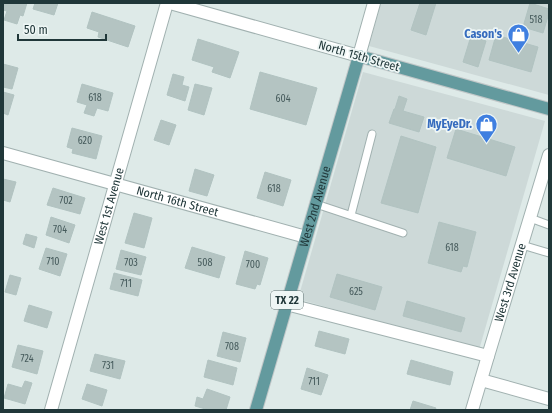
<svg xmlns="http://www.w3.org/2000/svg" width="552" height="413" font-family="'Fira Sans Condensed',sans-serif">
<style>
.built{fill:#cdd9d8}
.building{fill:#b4c4c2;stroke:#b1c3c1}
.lines{fill:none;stroke-linecap:round;stroke-linejoin:round}
.service-casing{stroke:#a1b1b0;stroke-width:9}
.minor-casing{stroke:#a1b1b0;stroke-width:14}
.tertiary-casing{stroke:#a1b1b0;stroke-width:14}
.primary-casing{stroke:#c1c7c8;stroke-width:14}
.service{stroke:#fff;stroke-width:7}
.minor{stroke:#fff;stroke-width:12}
.tertiary{stroke:#fff;stroke-width:12}
.primary{stroke:#639a9e;stroke-width:12}
.labels{text-anchor:middle;dominant-baseline:central;stroke-width:3.5;stroke-linejoin:round;paint-order:stroke}
.number-label{font-size:10px;fill:#455a5b}
.shield{fill:#eef6f5;stroke:#5e7071;stroke-width:1}
.shield-label{font-size:11px;font-weight:bold;fill:#203739}
.shop-label{font-size:12px;font-weight:bold;fill:#366cbe;stroke:#eef6f5;text-anchor:end}
.street-label{font-size:12px;fill:#203739;stroke:#eef6f5}
</style>
<rect width="100%" height="100%" fill="#deeae8"/>
<g class="built">
<path d="M 381,3 L 549,3 L 549,95 L 369,46 Z"/>
<path d="M 363,72 L 545,121 L 479,350 L 298,299 Z"/>
</g>
<g class="building">
<path d="M 4,3 L 27,3 L 23,16 L 20,15 L 17,24 L 4,20 L 7,11 L 3,10 Z"/>
<path d="M 35,3 L 58,3 L 54,15 L 33,9 Z"/>
<path d="M 420,3 L 436,3 L 426,35 L 411,30 Z"/>
<path d="M 530,3 L 549,9 L 549,13 L 543,33 L 523,27 Z"/>
<path d="M 92,12 L 135,26 L 128,47 L 98,37 L 99,32 L 87,28 Z"/>
<path d="M 496,35 L 538,47 L 531,72 L 489,60 Z"/>
<path d="M 471,36 L 486,41 L 478,67 L 463,62 Z"/>
<path d="M 198,39 L 239,52 L 230,78 L 212,72 L 214,67 L 192,60 Z"/>
<path d="M 3,64 L 18,68 L 12,89 L 3,87 Z"/>
<path d="M 260,72 L 317,88 L 306,125 L 250,109 Z"/>
<path d="M 173,74 L 184,77 L 182,85 L 189,87 L 185,101 L 167,95 Z"/>
<path d="M 82,84 L 113,93 L 108,111 L 97,108 L 94,116 L 84,113 L 87,105 L 77,102 Z"/>
<path d="M 195,84 L 212,88 L 204,115 L 188,110 Z"/>
<path d="M 3,92 L 14,95 L 8,115 L 3,113 Z"/>
<path d="M 399,96 L 407,99 L 403,111 L 424,117 L 419,132 L 389,123 L 394,109 L 395,109 Z"/>
<path d="M 161,120 L 176,125 L 169,145 L 154,140 Z"/>
<path d="M 72,128 L 102,136 L 96,159 L 72,153 L 73,149 L 67,147 Z"/>
<path d="M 456,129 L 515,147 L 506,176 L 447,158 Z"/>
<path d="M 401,136 L 436,147 L 418,213 L 381,203 Z"/>
<path d="M 195,169 L 214,175 L 207,196 L 189,191 Z"/>
<path d="M 265,172 L 291,180 L 283,206 L 257,198 Z"/>
<path d="M 3,179 L 16,182 L 10,202 L 3,200 Z"/>
<path d="M 53,188 L 85,198 L 80,214 L 47,205 Z"/>
<path d="M 134,213 L 152,218 L 144,248 L 125,243 Z"/>
<path d="M 51,217 L 75,225 L 69,243 L 46,235 Z"/>
<path d="M 439,222 L 476,232 L 467,267 L 463,266 L 461,272 L 428,263 Z"/>
<path d="M 26,234 L 37,237 L 34,248 L 23,244 Z"/>
<path d="M 192,247 L 225,257 L 219,278 L 185,268 Z"/>
<path d="M 46,248 L 67,254 L 60,276 L 39,269 Z"/>
<path d="M 121,250 L 146,257 L 141,275 L 116,269 Z"/>
<path d="M 245,251 L 268,258 L 260,285 L 257,284 L 255,289 L 236,284 Z"/>
<path d="M 114,273 L 142,280 L 138,296 L 110,289 Z"/>
<path d="M 337,274 L 382,287 L 375,310 L 330,297 Z"/>
<path d="M 10,275 L 21,278 L 16,295 L 5,292 Z"/>
<path d="M 407,301 L 465,318 L 461,332 L 403,316 Z"/>
<path d="M 29,305 L 52,312 L 47,328 L 24,321 Z"/>
<path d="M 319,331 L 349,339 L 345,354 L 315,346 Z"/>
<path d="M 223,332 L 246,338 L 240,362 L 217,356 Z"/>
<path d="M 18,345 L 43,351 L 37,374 L 12,367 Z"/>
<path d="M 95,354 L 125,361 L 120,379 L 90,371 Z"/>
<path d="M 208,360 L 237,368 L 233,385 L 204,377 Z"/>
<path d="M 411,360 L 453,372 L 450,385 L 407,374 Z"/>
<path d="M 307,368 L 328,375 L 321,395 L 301,389 Z"/>
<path d="M 25,381 L 32,383 L 25,404 L 4,398 L 8,384 L 22,388 Z"/>
<path d="M 87,384 L 107,390 L 102,406 L 82,399 Z"/>
<path d="M 207,389 L 230,397 L 226,410 L 209,410 L 195,406 L 197,397 L 203,399 Z"/>
<path d="M 413,401 L 436,408 L 435,410 L 410,410 Z"/>
</g>
<g class="lines">
<defs>
<g id="service">
<path d="M 316,204 L 403,233"/>
<path d="M 351,215 L 372,134"/>
<path d="M 530,218 L 549,225"/>
<path d="M 522,245 L 549,253"/>
</g>
<g id="minor">
<path d="M 170,3 L 359,56"/>
<path id="s1" d="M 3,153 L 306,237"/>
<path d="M 286,304 L 488,356"/>
<path d="M 481,380 L 549,399"/>
<path id="s2" d="M 51,410 L 167,3"/>
<path id="s3" d="M 472,410 L 488,356 L 549,155"/>
</g>
<path id="tertiary" d="M 359,56 L 374,3"/>
<g id="primary">
<path id="s4" d="M 256,410 L 359,56 L 549,109"/>
</g>
</defs>
<use href="#service" class="service-casing"/>
<use href="#minor" class="minor-casing"/>
<use href="#tertiary" class="tertiary-casing"/>
<use href="#primary" class="primary-casing"/>
<use href="#service" class="service"/>
<use href="#minor" class="minor"/>
<use href="#tertiary" class="tertiary"/>
<use href="#primary" class="primary"/>
</g>
<defs>
<symbol id="shop-pin" viewBox="-11 -11 22 30"><path d="M0 17L-7.5 6A9.5 9.5 0 1 1 7.5 6Z" fill="#3f7fe0" stroke="#eef6f5"/><path d="M-5-2.5h2.3a2.7 3.5 0 0 1 5.4 0H5L5.5 6h-11ZM-1.5-2.5h3a1.5 2.3 0 0 0-3 0Z" fill="#fff"/></symbol>
</defs>
<g fill-rule="evenodd">
<use href="#shop-pin" x="506" y="22" width="25" height="34"/>
<use href="#shop-pin" x="474" y="112" width="25" height="34"/>
</g>
<g class="labels">
<g class="number-label">
<text x="536" y="20">518</text>
<text x="95" y="98">618</text>
<text x="283" y="99">604</text>
<text x="85" y="141">620</text>
<text x="274" y="189">618</text>
<text x="66" y="201">702</text>
<text x="60" y="230">704</text>
<text x="452" y="248">618</text>
<text x="53" y="262">710</text>
<text x="131" y="263">703</text>
<text x="205" y="263">508</text>
<text x="253" y="265">700</text>
<text x="126" y="284">711</text>
<text x="356" y="292">625</text>
<text x="232" y="347">708</text>
<text x="27" y="359">724</text>
<text x="108" y="366">731</text>
<text x="314" y="382">711</text>
</g>
<rect class="shield" x="271" y="291" width="32" height="18" rx="3"/>
<g class="shield-label">
<text x="287" y="300">TX 22</text>
</g>
<g class="shop-label">
<text x="502" y="34">Cason's</text>
<text x="472" y="124">MyEyeDr.</text>
</g>
<g class="street-label">
<text transform="translate(359 56) rotate(16)">North 15th Street</text>
<text stroke="none"><textPath href="#s1" startOffset="181">North 16th Street</textPath></text>
<text stroke="none"><textPath href="#s4" startOffset="212">West 2nd Avenue</textPath></text>
<text stroke="none"><textPath href="#s2" startOffset="212">West 1st Avenue</textPath></text>
<text stroke="none"><textPath href="#s3" startOffset="133">West 3rd Avenue</textPath></text>
</g>
</g>
<rect width="552" height="413" fill="none" stroke="#203739" stroke-width="8"/>
<path d="M18 34v6h88v-6" fill="none" stroke="#203739" stroke-width="2"/>
<text x="24" y="34" font-size="12" fill="#203739" stroke="#eef6f5" stroke-width="3" paint-order="stroke">50 m</text>
</svg>
